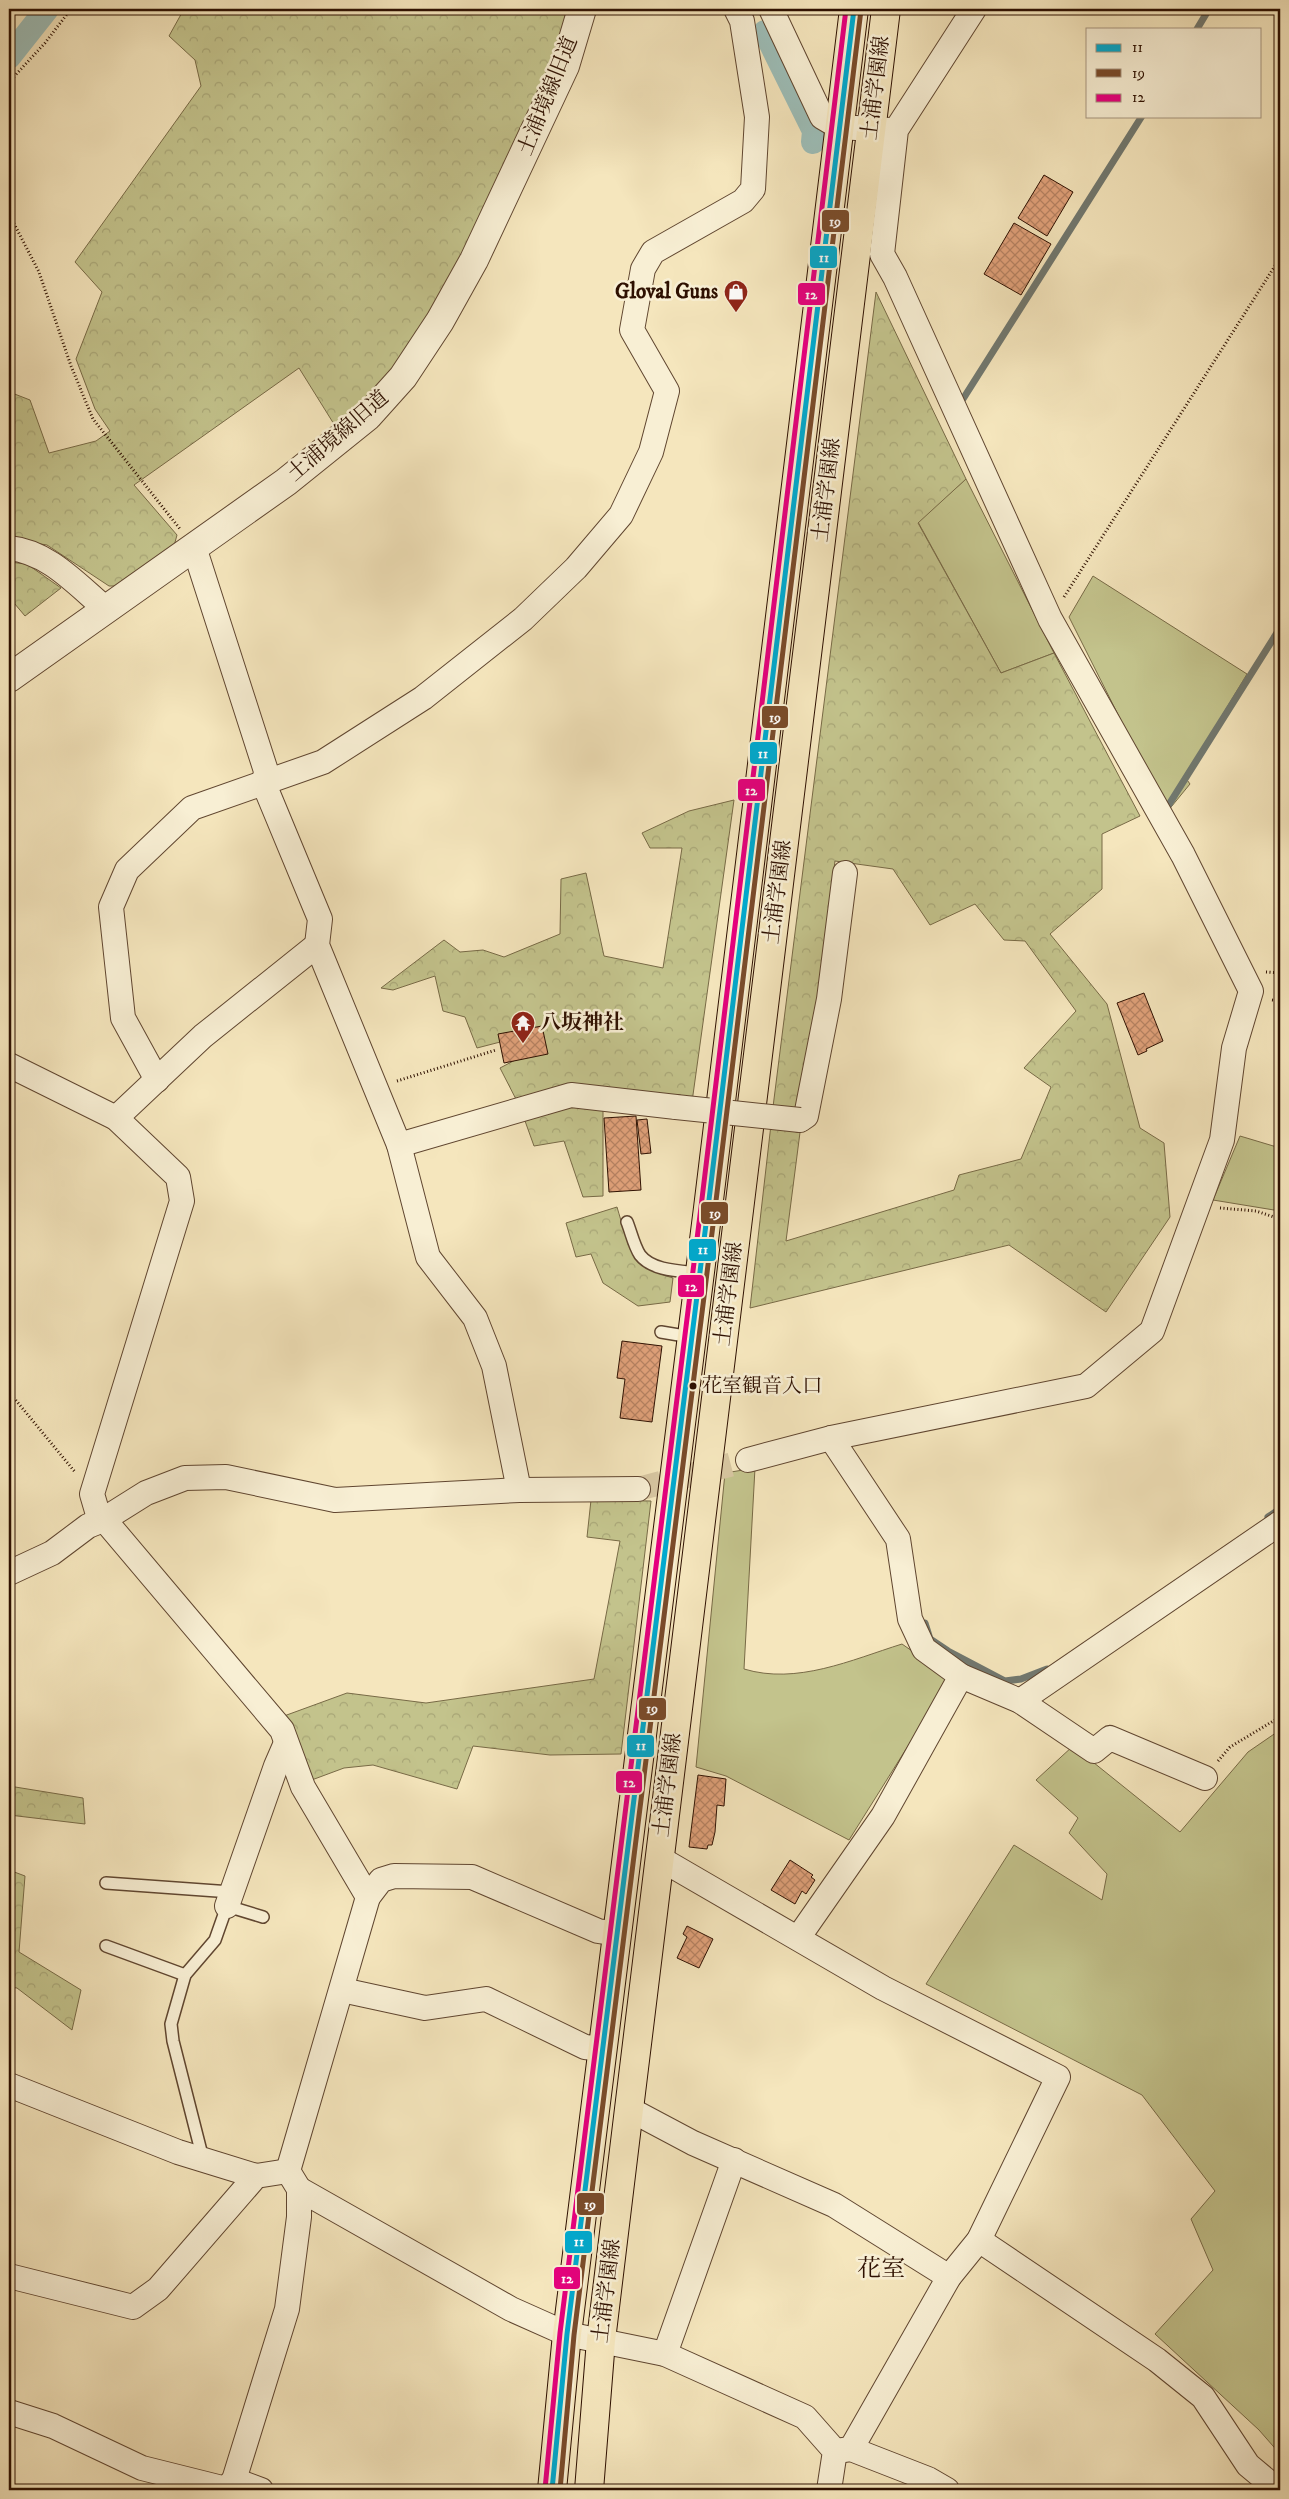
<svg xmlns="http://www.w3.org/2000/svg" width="1289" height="2499" font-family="'IM FELL DW Pica','Noto Serif JP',serif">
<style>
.green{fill:#c3c38c;stroke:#786a46}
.forest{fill:url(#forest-crowns);stroke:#786a46;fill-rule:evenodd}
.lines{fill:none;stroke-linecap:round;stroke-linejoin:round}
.stream{stroke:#71786f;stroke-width:7}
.canal{stroke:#9dbeb8;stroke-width:24}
.building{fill:url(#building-cross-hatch);stroke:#2e1001}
.minor-tunnel{stroke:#d7c6a1;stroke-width:24;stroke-dasharray:24 12;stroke-linecap:butt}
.service-casing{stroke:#604630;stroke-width:14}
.minor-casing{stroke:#604630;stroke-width:26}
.tertiary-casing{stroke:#604630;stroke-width:30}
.primary-casing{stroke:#2e1001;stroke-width:30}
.path{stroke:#2e1001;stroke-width:3;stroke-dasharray:1 2.5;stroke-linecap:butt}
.service{stroke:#f8efd4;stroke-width:11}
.minor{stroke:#f8efd4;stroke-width:24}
.tertiary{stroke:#f8efd4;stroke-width:28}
.primary{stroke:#f5e6bd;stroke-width:28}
.minor-bridge-casing{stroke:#604630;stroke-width:26;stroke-linecap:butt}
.minor-bridge{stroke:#f8efd4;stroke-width:24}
.bus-1-casing{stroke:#f8efd4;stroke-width:9}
.bus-2-casing{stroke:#f8efd4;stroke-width:9}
.bus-3-casing{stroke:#f8efd4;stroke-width:9}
.bus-1{stroke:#00a9ce;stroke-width:5}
.bus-2{stroke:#7a4b2a;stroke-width:5}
.bus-3{stroke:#e5007d;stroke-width:5}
.bus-dot{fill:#2e1001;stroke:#f8efd4;stroke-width:2}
.labels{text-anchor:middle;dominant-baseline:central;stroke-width:5;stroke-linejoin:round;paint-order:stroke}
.bus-label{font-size:20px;fill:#2e1001;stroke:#f8efd4;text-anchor:start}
.street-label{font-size:21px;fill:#2e1001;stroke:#f8efd4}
.poi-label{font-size:21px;font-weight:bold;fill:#2e1001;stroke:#f8efd4;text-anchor:end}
.quarter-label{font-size:24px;fill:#2e1001;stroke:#f8efd4}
.line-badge{stroke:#f8efd4;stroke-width:2}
.badge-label{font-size:14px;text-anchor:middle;font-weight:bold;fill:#fff}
</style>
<defs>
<pattern id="forest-crowns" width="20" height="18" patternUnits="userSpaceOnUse" patternTransform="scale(1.25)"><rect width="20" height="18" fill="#c3c38c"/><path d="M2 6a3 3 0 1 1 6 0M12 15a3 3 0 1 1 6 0" fill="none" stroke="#a8a677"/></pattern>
<pattern id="building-cross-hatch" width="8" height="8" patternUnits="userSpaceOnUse" patternTransform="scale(1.25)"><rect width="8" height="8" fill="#e0a17a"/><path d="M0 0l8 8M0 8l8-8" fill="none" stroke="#b68262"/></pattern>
</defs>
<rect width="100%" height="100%" fill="#f5e6bd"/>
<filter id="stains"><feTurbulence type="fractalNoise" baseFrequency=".004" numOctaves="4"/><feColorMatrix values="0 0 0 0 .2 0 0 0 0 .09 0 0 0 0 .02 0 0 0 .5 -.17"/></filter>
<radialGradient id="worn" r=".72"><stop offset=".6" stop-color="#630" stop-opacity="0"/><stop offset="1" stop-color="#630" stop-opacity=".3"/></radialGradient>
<g class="green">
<path d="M 966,479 L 1054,653 L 1001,673 L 918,522 Z"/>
<path d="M 1093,576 L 1247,674 L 1185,777 L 1190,784 L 1167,812 L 1069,617 Z"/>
<path d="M 1240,1136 L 1280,1148 L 1280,1211 L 1213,1200 Z"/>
<path d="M 755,1468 L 744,1669 C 797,1685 851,1660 902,1644 L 948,1676 L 930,1711 L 849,1840 L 726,1776 L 696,1767 L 725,1473 Z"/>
<path d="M 1280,1730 L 1280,2454 L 1259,2430 L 1155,2334 L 1213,2270 L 1191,2219 L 1215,2191 L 1142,2095 L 926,1984 L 1014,1845 L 1102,1900 L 1107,1874 L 1069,1833 L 1078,1818 L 1036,1780 L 1073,1746 L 1180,1832 L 1248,1752 Z"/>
</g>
<g class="forest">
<path d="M 184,9 L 569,9 L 558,46 L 467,249 L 393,375 L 337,429 L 299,368 L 134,485 L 177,535 L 174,546 L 118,586 L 109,586 L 47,545 L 9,539 L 9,404 L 12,393 L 30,400 L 49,453 L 96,441 L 110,431 L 95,409 L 76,359 L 102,292 L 75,262 L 201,86 L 195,60 L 169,36 Z"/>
<path d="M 876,292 L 966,479 L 918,523 L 1001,673 L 1054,653 L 1140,816 L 1102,834 L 1102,889 L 1050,934 L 1107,1004 L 1140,1128 L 1164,1143 L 1170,1217 L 1106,1312 L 1009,1245 L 750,1308 L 773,1107 ZM 835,861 L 893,869 L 930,925 L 975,904 L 1004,940 L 1025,941 L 1076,1011 L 1024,1068 L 1051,1087 L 1021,1159 L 959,1175 L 954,1190 L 786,1241 Z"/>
<path d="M 9,562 L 27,564 L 61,588 L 25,616 L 9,597 Z"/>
<path d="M 734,800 L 692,1102 L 603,1095 L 603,1196 L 583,1197 L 564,1141 L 534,1146 L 520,1107 L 500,1068 L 542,1046 L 539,1032 L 477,1048 L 465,1017 L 443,1011 L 435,976 L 393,990 L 381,988 L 444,940 L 460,952 L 483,950 L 504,957 L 560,934 L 561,879 L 586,873 L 604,956 L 663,968 L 682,848 L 650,848 L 642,833 L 689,811 Z"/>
<path d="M 617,1207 C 628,1244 632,1267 673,1278 L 670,1302 L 638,1306 L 603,1283 L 591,1254 L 576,1257 L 566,1223 Z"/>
<path d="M 591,1500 L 651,1501 L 621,1754 L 550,1755 L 473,1746 L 457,1789 L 373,1765 L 344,1768 L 309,1781 L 284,1716 L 347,1693 L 426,1703 L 594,1679 L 620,1541 L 587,1537 Z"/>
<path d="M 9,1786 L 83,1798 L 85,1824 L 9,1815 Z"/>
<path d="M 9,1870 L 25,1876 L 19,1952 L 81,1990 L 72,2030 L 17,1988 L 9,1987 Z"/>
</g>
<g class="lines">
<g class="stream">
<path d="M 1197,29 L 1209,9"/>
<path d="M 963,399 L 1142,116"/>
<path d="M 1168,806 L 1280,628"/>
<path d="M 1268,1517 L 1280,1509"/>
<path d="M 925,1623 L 930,1639 L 948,1651 L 1005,1681 L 1021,1679 L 1047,1669"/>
</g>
<g class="canal">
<path d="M 765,32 L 814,131 L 813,142"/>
<path d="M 9,57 L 47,9"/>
</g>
</g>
<g class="building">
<path d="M 1044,175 L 1073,192 L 1047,236 L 1018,218 Z"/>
<path d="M 1014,223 L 1051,244 L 1021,295 L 984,274 Z"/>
<path d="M 1144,993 L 1163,1041 L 1146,1049 L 1147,1051 L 1138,1055 L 1117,1003 Z"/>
<path d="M 542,1026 L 548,1054 L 504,1063 L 498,1034 Z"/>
<path d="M 636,1116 L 641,1190 L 609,1192 L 604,1118 Z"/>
<path d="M 647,1119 L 651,1153 L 641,1154 L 637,1120 Z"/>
<path d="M 622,1341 L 662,1346 L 652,1422 L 620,1418 L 625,1379 L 617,1378 Z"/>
<path d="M 698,1775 L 726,1779 L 724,1806 L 717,1805 L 715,1832 L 712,1845 L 708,1845 L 707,1849 L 689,1847 Z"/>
<path d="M 790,1860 L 813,1875 L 811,1877 L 815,1880 L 806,1894 L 802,1891 L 795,1904 L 771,1890 Z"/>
<path d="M 687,1926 L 713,1939 L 699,1968 L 677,1958 L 687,1937 L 683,1934 Z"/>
</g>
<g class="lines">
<path class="minor-tunnel" d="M 638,1489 L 748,1460"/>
<defs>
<g id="service">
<path d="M 627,1222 C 631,1232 634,1246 640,1255 C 652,1271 681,1271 699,1273"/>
<path d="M 661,1332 L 691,1337"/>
<path d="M 106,1883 L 231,1892"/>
<path d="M 106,1946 L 185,1975"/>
<path d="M 203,2159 L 173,2041 L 171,2024 L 185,1975 L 215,1940 L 227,1906 L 263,1917"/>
</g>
<g id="minor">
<path d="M 771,9 L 822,117 L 839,127 L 890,130"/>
<path d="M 194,547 L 266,771 L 264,784 L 320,919 L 317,945 L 399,1145 L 428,1257 L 475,1318 L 494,1366 L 519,1490"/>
<path d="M 9,548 C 49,552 76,584 106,609"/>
<path d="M 9,1065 L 116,1118 L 178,1177 L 182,1201 L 92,1494 L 97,1511 L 282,1730 L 303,1787 L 368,1897 L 288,2171 L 299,2189"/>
<path d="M 157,1080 L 123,1018 L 111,907 L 127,870 L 192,808 L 323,762 L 423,698 L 523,619 L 576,568 L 621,515 L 651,452 L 667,391 L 632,330 L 643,269 L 653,252 L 743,201 L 753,189 L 757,117 L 742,21 L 736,9"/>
<path d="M 116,1118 L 203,1036 L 317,945"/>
<path d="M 800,1120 L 806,1116 L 829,999 L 845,873"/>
<path d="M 399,1145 L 571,1095 L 676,1107"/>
<path d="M 831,1438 L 898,1539 L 910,1619 L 924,1649 L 961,1676 L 1020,1701 L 1094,1751 L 1110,1738 L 1205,1778"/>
<path d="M 748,1460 L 831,1438 L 1086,1386 L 1152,1331 L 1222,1140 L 1234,1048 L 1251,991 L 1183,855 L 1050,619 L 895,277 L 882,254 L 896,130 L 974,9"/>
<path d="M 9,1573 L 52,1553 L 88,1526 L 103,1520 L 146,1493 L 185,1478 L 226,1477 L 335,1500 L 519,1490 L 638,1489"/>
<path d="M 1020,1701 L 1280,1523"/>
<path d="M 659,1858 L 883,1988 L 1058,2077 L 979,2240 L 949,2277 L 851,2449"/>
<path d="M 368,1897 L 381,1880 L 394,1876 L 472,1877 L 598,1931 L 618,1934"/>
<path d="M 227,1906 L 276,1766 L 286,1743"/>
<path d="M 798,1938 L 883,1816 L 961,1676"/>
<path d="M 342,1990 L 425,2008 L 486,1999 L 585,2047 L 602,2049"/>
<path d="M 9,2085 L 178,2152 L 256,2176"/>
<path d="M 629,2109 L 693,2143 L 834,2205 L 949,2277"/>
<path d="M 979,2240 L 1157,2360 L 1203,2397 L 1248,2465 L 1278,2490"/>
<path d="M 9,2276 L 133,2307 L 158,2289 L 256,2176 L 288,2171"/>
<path d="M 665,2354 L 734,2160"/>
<path d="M 9,2412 L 53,2426 L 142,2468 L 226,2489"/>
<path d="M 836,2451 L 851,2449 L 928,2479 L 947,2490"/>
<path d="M 234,2480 L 261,2490"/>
<path d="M 225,2490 L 234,2480 L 287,2309 L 299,2217 L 299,2189 L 511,2309 L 567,2334 L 665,2354 L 805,2417 L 835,2451 L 829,2490"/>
</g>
<path id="tertiary" d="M 9,678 L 286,482 L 368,416 L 403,377 L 440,321 L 474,260 L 565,66 L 582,9"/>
<g id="primary">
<path d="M 552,2490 L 567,2334 L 708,1208 L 854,9"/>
<path d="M 589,2490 L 601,2340 L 629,2109 L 886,9"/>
</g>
</defs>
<use href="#service" class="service-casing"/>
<use href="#minor" class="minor-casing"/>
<use href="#tertiary" class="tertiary-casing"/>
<use href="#primary" class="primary-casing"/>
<g class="path">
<path d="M 9,82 L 45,43 L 71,9"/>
<path d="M 9,214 L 39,272 L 71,366 L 93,419 L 180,529"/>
<path d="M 1064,597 L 1280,258"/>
<path d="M 1266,972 L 1280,973"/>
<path d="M 1272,1000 L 1280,1001"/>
<path d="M 397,1081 L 496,1050"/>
<path d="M 1220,1208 L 1256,1211 L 1280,1219"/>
<path d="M 9,1392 L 75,1472"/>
<path d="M 1218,1761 L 1230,1747 L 1280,1717"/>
</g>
<use href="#service" class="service"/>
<use href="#minor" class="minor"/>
<use href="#tertiary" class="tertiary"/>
<use href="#primary" class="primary"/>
<defs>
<path id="minor-bridge" d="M 676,1107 L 800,1120"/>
</defs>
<use href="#minor-bridge" class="minor-bridge-casing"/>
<use href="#minor-bridge" class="minor-bridge"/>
<defs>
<path id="bus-1" d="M 552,2490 L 567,2334 L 708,1208 L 854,9"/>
<path id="bus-2" d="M 560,2490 L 574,2335 L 715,1209 L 861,10"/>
<path id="bus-3" d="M 545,2489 L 560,2333 L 701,1207 L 846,9"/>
</defs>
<use href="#bus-1" class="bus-1-casing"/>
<use href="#bus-2" class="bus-2-casing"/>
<use href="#bus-3" class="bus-3-casing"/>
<use href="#bus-1" class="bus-1"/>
<use href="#bus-2" class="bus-2"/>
<use href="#bus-3" class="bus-3"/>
</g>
<defs>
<symbol id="shop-pin" viewBox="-11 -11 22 30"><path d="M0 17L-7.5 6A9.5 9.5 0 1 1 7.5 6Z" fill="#8f2418" stroke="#f8efd4"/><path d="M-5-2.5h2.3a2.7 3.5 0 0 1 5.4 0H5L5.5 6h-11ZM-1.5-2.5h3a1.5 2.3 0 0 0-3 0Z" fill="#fff"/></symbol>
<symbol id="temple-pin" viewBox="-11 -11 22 30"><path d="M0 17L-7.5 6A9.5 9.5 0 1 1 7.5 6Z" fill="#8f2418" stroke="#f8efd4"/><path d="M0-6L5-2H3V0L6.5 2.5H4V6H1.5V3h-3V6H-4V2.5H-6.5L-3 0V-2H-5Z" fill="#fff"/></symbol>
</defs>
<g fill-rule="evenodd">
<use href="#shop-pin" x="722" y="278" width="28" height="38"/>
<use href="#temple-pin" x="509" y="1009" width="28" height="38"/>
</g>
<circle class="bus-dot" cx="693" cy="1386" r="4.5"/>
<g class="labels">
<g class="bus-label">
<text x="702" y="1386">花室観音入口</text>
</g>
<g class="street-label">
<text transform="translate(876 88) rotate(-83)">土浦学園線</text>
<text transform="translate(548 96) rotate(-68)">土浦境線旧道</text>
<text transform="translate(338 436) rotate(-41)">土浦境線旧道</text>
<text transform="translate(827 490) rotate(-83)">土浦学園線</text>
<text transform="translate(778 892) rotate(-83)">土浦学園線</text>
<text transform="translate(729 1294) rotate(-83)">土浦学園線</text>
<text transform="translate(668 1785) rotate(-83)">土浦学園線</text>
<text transform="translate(607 2291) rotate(-83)">土浦学園線</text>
</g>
<g class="poi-label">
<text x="718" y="292">Gloval Guns</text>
<text x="540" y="1023" text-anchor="start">八坂神社</text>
</g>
<g class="quarter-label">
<text x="881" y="2269">花室</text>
</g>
</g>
<g class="line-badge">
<rect x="821" y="209" width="29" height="24" rx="5" fill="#7a4b2a"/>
<rect x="809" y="245" width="29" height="24" rx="5" fill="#00a9ce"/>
<rect x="797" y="282" width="29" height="24" rx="5" fill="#e5007d"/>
<rect x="761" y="705" width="28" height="24" rx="5" fill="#7a4b2a"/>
<rect x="749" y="741" width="29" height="24" rx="5" fill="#00a9ce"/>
<rect x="737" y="778" width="29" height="24" rx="5" fill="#e5007d"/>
<rect x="700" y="1201" width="29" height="24" rx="5" fill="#7a4b2a"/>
<rect x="688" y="1238" width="29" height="24" rx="5" fill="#00a9ce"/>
<rect x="677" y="1274" width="28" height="24" rx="5" fill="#e5007d"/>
<rect x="638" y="1697" width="29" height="24" rx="5" fill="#7a4b2a"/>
<rect x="626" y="1734" width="29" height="24" rx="5" fill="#00a9ce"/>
<rect x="615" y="1770" width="28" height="24" rx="5" fill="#e5007d"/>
<rect x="576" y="2192" width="29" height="24" rx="5" fill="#7a4b2a"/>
<rect x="564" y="2230" width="29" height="24" rx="5" fill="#00a9ce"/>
<rect x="553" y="2266" width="28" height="24" rx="5" fill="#e5007d"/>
</g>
<g class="badge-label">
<text x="835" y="226">19</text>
<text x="824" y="262">11</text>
<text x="811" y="299">12</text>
<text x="775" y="722">19</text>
<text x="763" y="758">11</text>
<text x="751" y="795">12</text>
<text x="715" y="1218">19</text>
<text x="703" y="1254">11</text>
<text x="691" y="1291">12</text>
<text x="652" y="1713">19</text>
<text x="641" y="1750">11</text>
<text x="629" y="1787">12</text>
<text x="590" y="2209">19</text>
<text x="579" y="2246">11</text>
<text x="567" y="2283">12</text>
</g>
<rect width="1289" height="2499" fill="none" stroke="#f5e6bd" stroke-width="30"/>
<rect x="10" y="10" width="1269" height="2479" fill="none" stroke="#2e1001" stroke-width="2.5"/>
<rect x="15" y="15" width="1259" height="2469" fill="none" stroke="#2e1001"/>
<rect x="1086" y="28" width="175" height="90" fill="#f8efd4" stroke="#a79680"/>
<rect x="1096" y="44" width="25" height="8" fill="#00a9ce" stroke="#a79680"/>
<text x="1132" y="52" font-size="15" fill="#2e1001">11</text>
<rect x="1096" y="69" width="25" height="8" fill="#7a4b2a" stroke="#a79680"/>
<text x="1132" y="78" font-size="15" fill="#2e1001">19</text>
<rect x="1096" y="94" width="25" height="8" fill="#e5007d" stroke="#a79680"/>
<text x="1132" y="102" font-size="15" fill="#2e1001">12</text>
<rect width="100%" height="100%" filter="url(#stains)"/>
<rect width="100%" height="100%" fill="url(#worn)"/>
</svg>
